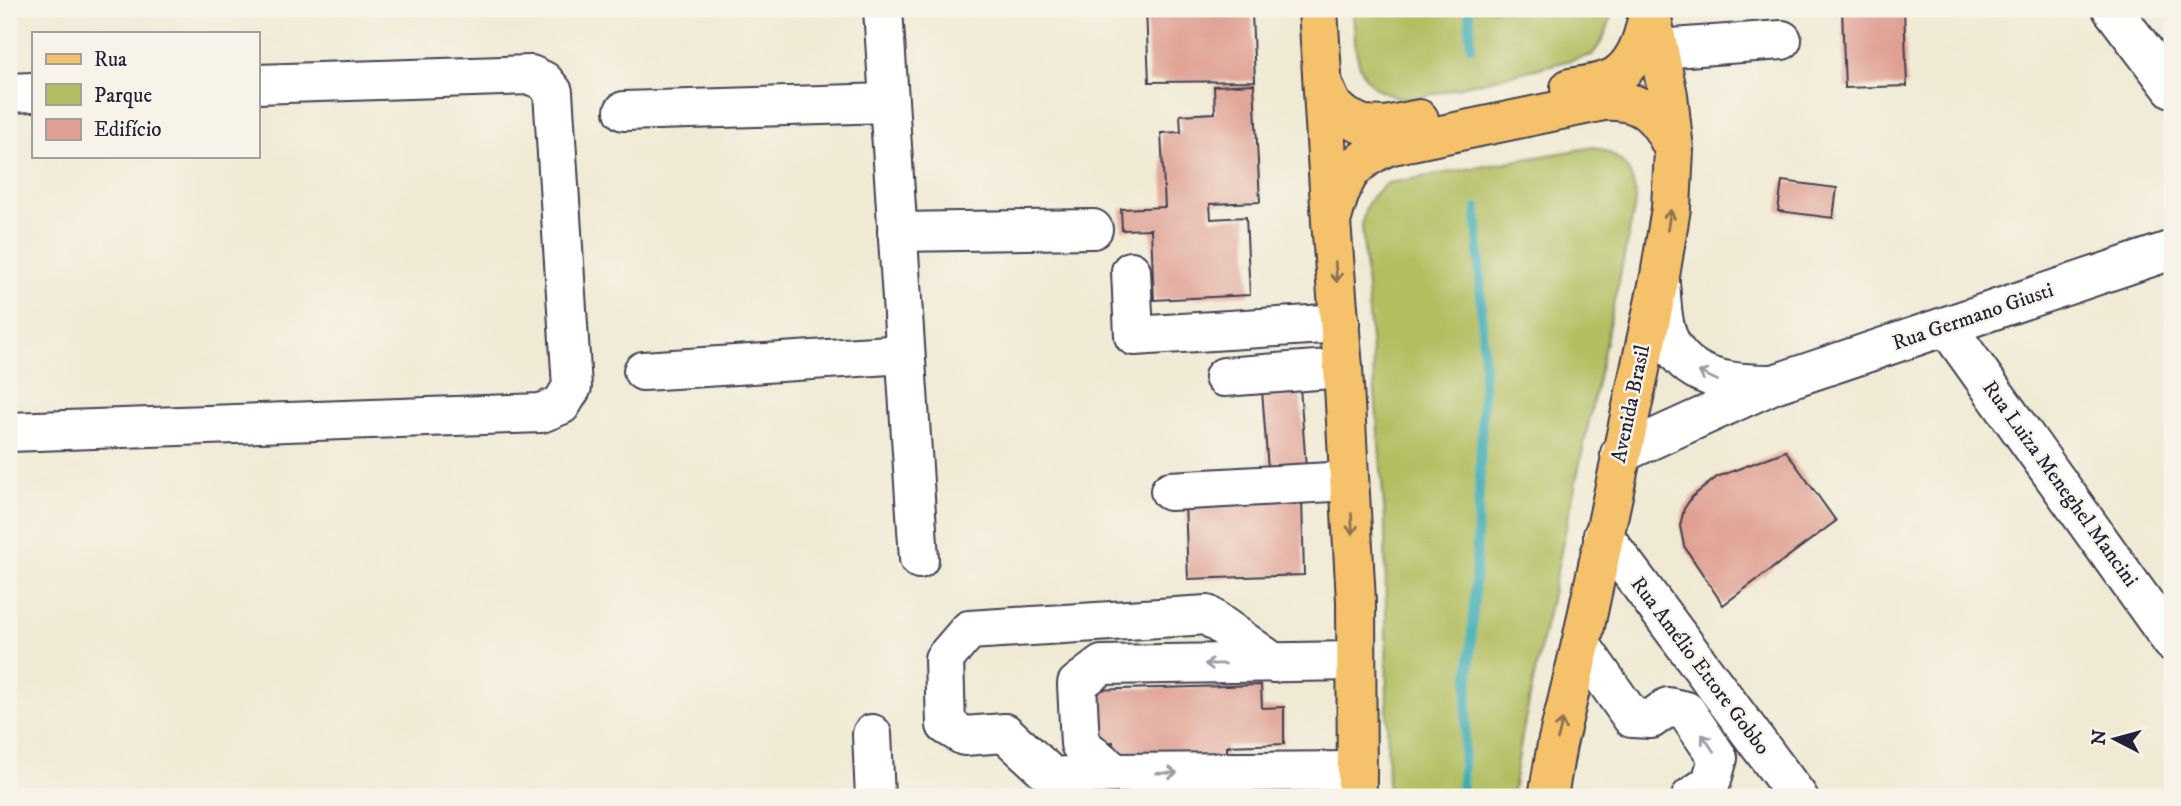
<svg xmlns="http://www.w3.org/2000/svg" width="2181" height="806" font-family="'IM FELL DW Pica',serif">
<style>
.green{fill:#b2be60;stroke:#6a704e;stroke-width:2}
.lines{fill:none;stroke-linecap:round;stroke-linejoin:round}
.stream{stroke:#3aacb4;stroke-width:10}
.building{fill:#df9f91}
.minor-casing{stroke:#414052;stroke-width:42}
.major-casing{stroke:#414052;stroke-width:42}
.minor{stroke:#fff;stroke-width:38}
.major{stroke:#f5c16b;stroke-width:38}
.oneway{stroke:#8c7253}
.oneway2{stroke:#9c9ca7}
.labels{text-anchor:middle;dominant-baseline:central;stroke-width:5;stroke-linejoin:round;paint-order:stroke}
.street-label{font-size:21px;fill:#22223b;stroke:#f7f3e8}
</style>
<rect width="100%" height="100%" fill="#f7f3e8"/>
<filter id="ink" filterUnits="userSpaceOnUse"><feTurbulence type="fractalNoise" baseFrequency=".0143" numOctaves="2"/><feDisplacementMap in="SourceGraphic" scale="14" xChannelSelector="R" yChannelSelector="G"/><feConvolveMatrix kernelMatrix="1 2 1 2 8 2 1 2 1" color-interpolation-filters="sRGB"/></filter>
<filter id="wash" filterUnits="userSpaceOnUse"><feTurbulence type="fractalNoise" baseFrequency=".00686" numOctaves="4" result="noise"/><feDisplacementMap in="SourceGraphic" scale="28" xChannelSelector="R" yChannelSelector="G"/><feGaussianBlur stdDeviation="1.57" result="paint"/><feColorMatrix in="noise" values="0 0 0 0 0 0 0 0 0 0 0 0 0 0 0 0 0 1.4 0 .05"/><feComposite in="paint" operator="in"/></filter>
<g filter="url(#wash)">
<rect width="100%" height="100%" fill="#f0ead4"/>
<g class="green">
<path d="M 1353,9 L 1612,9 C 1609,28 1604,40 1592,55 L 1413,99 C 1353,94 1356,57 1353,9 Z"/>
<path d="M 1594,147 C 1624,156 1636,173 1635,205 L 1523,730 L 1512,797 L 1388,797 L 1385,520 L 1362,225 C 1364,206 1371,194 1388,183 Z"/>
</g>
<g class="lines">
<g class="stream">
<path d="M 1469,9 L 1471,47"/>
<path d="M 1461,797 L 1476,568 L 1484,370 L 1477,208"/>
</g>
</g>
<g id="blocks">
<g class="building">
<path d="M 1146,9 L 1271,9 L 1271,13 L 1252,13 L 1255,81 L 1149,82 Z"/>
<path d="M 1842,9 L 1904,9 L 1907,86 L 1845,88 Z"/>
<path d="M 1254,84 L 1260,202 L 1210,204 L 1211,219 L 1246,217 L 1250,295 L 1154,300 L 1151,229 L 1122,230 L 1121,209 L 1165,207 L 1161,133 L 1181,132 L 1180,115 L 1215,113 L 1214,86 Z"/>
<path d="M 1782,181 L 1837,188 L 1833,218 L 1778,211 Z"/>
<path d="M 1300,387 L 1306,468 L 1268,470 L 1262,390 Z"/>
<path d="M 1786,451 L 1836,521 L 1723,605 L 1684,546 L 1680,526 L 1684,509 L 1692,497 L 1717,477 Z"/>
<path d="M 1302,499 L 1304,575 L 1188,579 L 1185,503 Z"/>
<path d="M 1261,685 L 1262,708 L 1284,707 L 1284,744 L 1227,746 L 1227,757 L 1114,760 L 1113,742 L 1090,742 L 1089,690 Z"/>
</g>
</g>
</g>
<g filter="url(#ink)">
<use href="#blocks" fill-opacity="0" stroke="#414052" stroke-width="2"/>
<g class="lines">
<defs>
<g id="minor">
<path d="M 883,9 L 919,559"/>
<path d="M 2112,9 L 2172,88"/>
<path d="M 1659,49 L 1782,40"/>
<path d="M 9,93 L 33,92"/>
<path d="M 624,111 L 889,103"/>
<path d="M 897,232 L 1093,229"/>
<path d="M 1131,271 L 1134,336 L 1340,323"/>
<path d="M 1660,283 C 1662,301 1661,320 1668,337 C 1685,379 1729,384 1769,384"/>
<path d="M 1947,327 L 2172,642"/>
<path d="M 643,371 L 905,354"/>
<path d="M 1224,377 L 1343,368"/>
<path d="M 9,432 L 541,413 L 561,405 L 572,387 L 553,92 L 544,81 L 531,75 L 257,84"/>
<path d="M 1620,454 L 1774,384 L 2172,250"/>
<path d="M 1170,491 L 1349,481"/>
<path d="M 1603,535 L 1798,797"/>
<path d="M 1581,645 L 1632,718 L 1651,719 L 1668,707 L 1686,711 L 1718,758 L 1711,783 L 1691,797"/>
<path d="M 1356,661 L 1102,665 L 1077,684 L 1080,744 L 1115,773 L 1357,771"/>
<path d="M 872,734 L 875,797"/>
<path d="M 1115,773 L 1053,777 L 1005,733 L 964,736 L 946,725 L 944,659 L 969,630 L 1207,615 L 1274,663"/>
</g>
<g id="major">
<path d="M 1318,9 L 1331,222 L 1343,368 L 1356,601 L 1357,797"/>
<path d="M 1323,84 L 1332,105 L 1346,117 L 1363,125 L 1385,126 L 1419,119"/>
<path d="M 1570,88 C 1586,85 1606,84 1619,74 C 1639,58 1645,32 1649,9"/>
<path d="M 1333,215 C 1344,176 1350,163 1388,146 L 1604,101 C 1642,99 1658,115 1673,148"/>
<path d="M 1548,797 L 1557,744 L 1582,640 L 1660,276 L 1671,208 L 1674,150 L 1668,95 L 1650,9"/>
</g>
</defs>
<use href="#minor" class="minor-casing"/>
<use href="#major" class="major-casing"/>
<use href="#minor" class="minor"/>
<use href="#major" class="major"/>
</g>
<defs><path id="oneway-shaft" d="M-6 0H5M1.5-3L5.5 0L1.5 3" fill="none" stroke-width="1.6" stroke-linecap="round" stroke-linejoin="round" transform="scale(1.75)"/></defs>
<g class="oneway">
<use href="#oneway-shaft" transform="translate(1669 220) rotate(-81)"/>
<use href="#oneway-shaft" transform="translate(1336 272) rotate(85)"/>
<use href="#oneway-shaft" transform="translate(1352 524) rotate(87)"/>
<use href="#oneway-shaft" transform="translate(1560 730) rotate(-76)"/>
</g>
<g class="oneway2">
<use href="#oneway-shaft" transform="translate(1708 376) rotate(-155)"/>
<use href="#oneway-shaft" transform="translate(1215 664) rotate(179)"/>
<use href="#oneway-shaft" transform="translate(1708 743) rotate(-124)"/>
<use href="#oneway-shaft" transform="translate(1167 773) rotate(-1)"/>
</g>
</g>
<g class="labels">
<g class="street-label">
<text transform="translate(1973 317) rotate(-19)">Rua Germano Giusti</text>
<text transform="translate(1631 404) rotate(-78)">Avenida Brasil</text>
<text transform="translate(2060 484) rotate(54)">Rua Luiza Meneghel Mancini</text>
<text transform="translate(1700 666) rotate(53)">Rua Amélio Ettore Gobbo</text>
</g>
</g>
<rect width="2181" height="806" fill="none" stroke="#f7f3e8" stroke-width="35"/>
<rect x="32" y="32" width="228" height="126" fill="#f7f3e8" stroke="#a29fa3" stroke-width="2"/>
<rect x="46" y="54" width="35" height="10" fill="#f5c16b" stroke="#a29fa3" stroke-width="2"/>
<text x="94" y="66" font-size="21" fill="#22223b">Rua</text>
<rect x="46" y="84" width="35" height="21" fill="#b2be60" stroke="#a29fa3" stroke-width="2"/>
<text x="94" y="102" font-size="21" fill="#22223b">Parque</text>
<rect x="46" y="119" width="35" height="21" fill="#df9f91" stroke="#a29fa3" stroke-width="2"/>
<text x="94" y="136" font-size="21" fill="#22223b">Edifício</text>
<g transform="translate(2115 739) rotate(276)" stroke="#f7f3e8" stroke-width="5" paint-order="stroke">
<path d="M0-5L12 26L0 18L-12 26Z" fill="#22223b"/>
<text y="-10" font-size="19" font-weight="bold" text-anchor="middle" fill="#22223b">N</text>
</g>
</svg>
